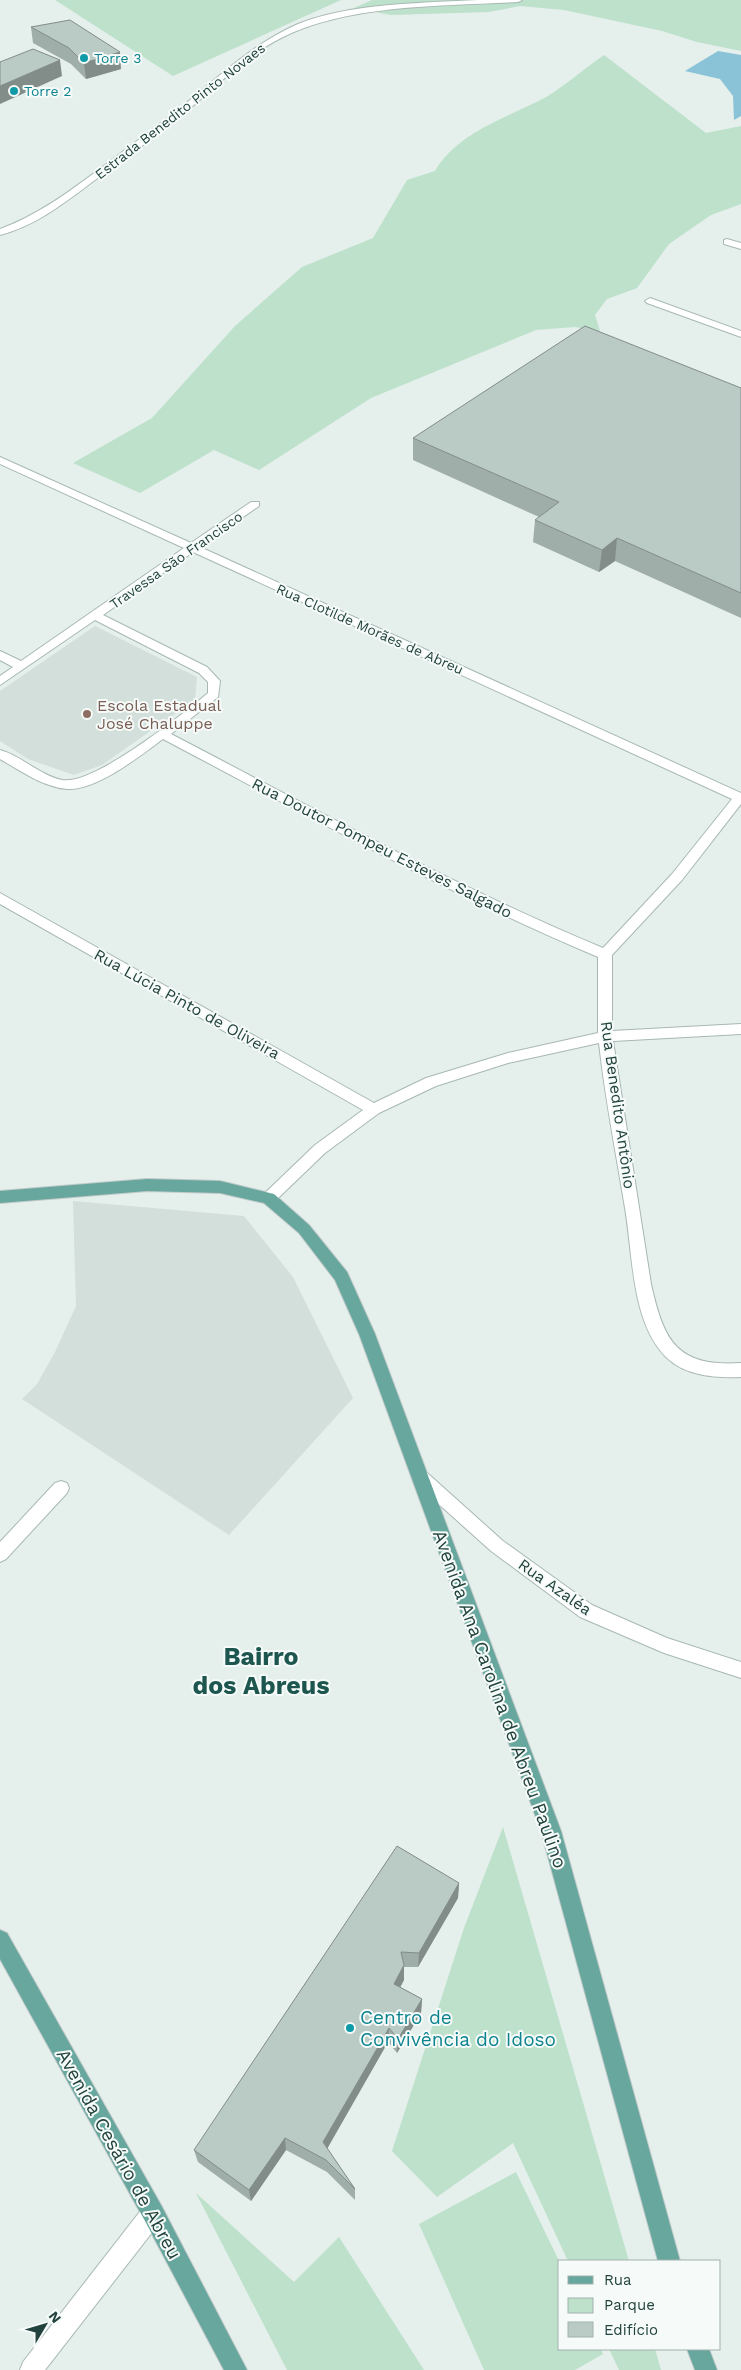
<svg xmlns="http://www.w3.org/2000/svg" width="741" height="2370" font-family="'Work Sans',sans-serif">
<style>
.built{fill:#d3dfdb}
.green{fill:#bde1cb}
.water{fill:#8ac2d7}
.lines{fill:none;stroke-linecap:round;stroke-linejoin:round}
.minor-casing{stroke:#a7b8b4;stroke-width:2}
.major-casing{stroke:#c1cac9;stroke-width:2}
.minor{fill:#fff;fill-rule:evenodd}
.major{fill:#67a79e;fill-rule:evenodd}
.wall{fill:#a0aea9}
.shaded-wall{fill:#828d8a}
.building{fill:#bacac5;stroke:#828d8a}
.culture-dot{fill:#0f9aa8;stroke:#f6fbf9;stroke-width:2}
.education-dot{fill:#8d6e63;stroke:#f6fbf9;stroke-width:2}
.labels{text-anchor:middle;dominant-baseline:central;stroke-width:4;stroke-linejoin:round;paint-order:stroke}
.far-culture-label{font-size:14px;fill:#0d838f;stroke:#f6fbf9;text-anchor:start}
.far-street-label{font-size:14px;fill:#22433d;stroke:#f6fbf9}
.education-label{font-size:16px;fill:#785e54;stroke:#f6fbf9;text-anchor:start}
.street-label{font-size:16px;fill:#22433d;stroke:#f6fbf9}
.near-street-label{font-size:19px;fill:#22433d;stroke:#f6fbf9}
.near-culture-label{font-size:19px;fill:#0d838f;stroke:#f6fbf9;text-anchor:start}
.near-district-label{font-size:25px;font-weight:bold;fill:#1d564f;stroke:#f6fbf9}
</style>
<rect width="100%" height="100%" fill="#e5efec"/>
<g class="built">
<path d="M 95,626 L 197,677 L 195,700 L 102,765 L 74,775 L 28,759 L 0,741 L 0,691 Z"/>
<path d="M 73,1201 L 244,1216 L 293,1277 L 353,1398 L 229,1535 L 22,1399 L 37,1384 L 55,1352 L 76,1306 Z"/>
</g>
<g class="green">
<path d="M 55,0 L 341,0 L 173,76 Z"/>
<path d="M 372,0 L 741,0 L 741,51 L 697,42 L 662,31 L 564,10 L 520,6 L 489,12 L 391,15 L 354,8 Z"/>
<path d="M 604,55 L 706,133 L 741,126 L 741,204 L 711,215 L 669,244 L 637,288 L 607,299 L 595,315 L 600,331 L 575,327 L 536,330 L 371,398 L 259,470 L 214,450 L 140,493 L 73,463 L 152,418 L 235,326 L 302,267 L 373,238 L 407,180 L 435,171 C 458,131 510,117 548,96 C 567,84 585,68 604,55 Z"/>
<path d="M 503,1827 L 629,2261 L 568,2261 L 513,2143 L 437,2197 L 392,2151 L 464,1928 Z"/>
<path d="M 516,2172 L 560,2263 L 560,2349 L 601,2349 L 603,2354 L 575,2370 L 484,2370 L 419,2224 Z"/>
<path d="M 196,2193 L 294,2282 L 339,2237 L 424,2370 L 287,2370 Z"/>
<path d="M 609,2349 L 655,2349 L 661,2370 L 619,2370 Z"/>
</g>
<path class="water" d="M 718,51 L 741,55 L 741,116 L 734,120 L 733,96 L 720,79 L 685,71 Z"/>
<g class="lines">
<defs>
<g id="minor">
<path d="M 478,0 L 522,0 L 518,2 C 444,6 347,4 281,38 C 244,57 214,89 182,115 C 153,139 122,160 91,183 C 63,204 35,226 0,235 L 0,229 C 41,214 74,188 109,162 C 136,141 164,122 190,100 C 225,71 257,42 298,24 C 350,3 422,3 478,0 Z"/>
<path d="M 727,239 L 741,243 L 741,249 L 724,244 L 724,240 Z"/>
<path d="M 650,298 L 741,331 L 741,337 L 647,303 L 645,301 Z"/>
<path d="M 0,457 L 191,543 L 251,502 L 259,502 L 259,506 L 200,547 L 741,793 L 741,804 L 682,880 L 612,955 L 612,1031 L 741,1024 L 741,1034 L 613,1041 L 651,1284 C 664,1342 677,1367 741,1363 L 741,1377 C 715,1378 685,1376 666,1357 C 631,1322 633,1254 625,1208 C 616,1153 605,1098 599,1043 L 508,1063 L 436,1086 L 379,1113 L 325,1153 L 274,1202 L 269,1204 L 264,1202 L 261,1198 L 264,1194 L 315,1145 L 363,1110 L 0,904 L 0,893 L 374,1103 L 426,1078 L 508,1053 L 598,1033 L 598,957 C 448,894 307,815 163,739 C 140,756 96,791 67,789 C 43,787 21,771 0,759 L 0,750 C 22,756 39,775 62,780 C 93,786 183,714 208,693 L 208,682 L 199,673 L 95,620 L 0,685 L 0,676 L 13,667 L 0,660 L 0,651 L 21,661 L 184,548 L 0,464 ZM 193,552 L 732,799 L 672,874 L 603,948 C 454,886 313,808 171,734 L 218,697 L 220,681 L 207,667 L 103,615 Z"/>
<path d="M 419,1469 L 425,1471 L 503,1541 L 592,1605 L 667,1638 L 741,1662 L 741,1678 L 664,1653 L 580,1617 L 491,1551 L 413,1481 L 411,1476 L 413,1471 Z"/>
<path d="M 61,1481 L 67,1483 L 69,1488 L 67,1493 L 6,1559 L 0,1562 L 0,1542 L 55,1483 Z"/>
<path d="M 153,2202 L 161,2205 L 164,2213 L 161,2221 L 45,2370 L 20,2370 L 23,2362 L 145,2205 Z"/>
</g>
<g id="major">
<path d="M 147,1179 L 220,1181 L 274,1194 L 309,1225 L 347,1272 L 375,1334 L 561,1831 L 680,2261 L 658,2261 L 541,1831 L 359,1334 L 335,1280 L 299,1233 L 264,1203 L 220,1193 L 147,1191 L 0,1203 L 0,1191 Z"/>
<path d="M 0,1930 L 7,1933 L 161,2205 L 247,2370 L 224,2370 L 145,2221 L 0,1959 Z"/>
<path d="M 687,2349 L 709,2349 L 717,2370 L 695,2370 Z"/>
</g>
</defs>
<use href="#minor" class="minor-casing"/>
<use href="#major" class="major-casing"/>
<use href="#minor" class="minor"/>
<use href="#major" class="major"/>
</g>
<g class="wall">
<path d="M 31,27 L 121,69 L 86,79 L 71,64 L 33,43 Z"/>
<path d="M 741,388 L 741,618 L 615,561 L 599,572 L 533,542 L 535,520 L 539,517 L 413,460 L 413,438 Z"/>
<path d="M 459,1883 L 458,1898 L 418,1967 L 404,1967 L 404,1980 L 400,1987 L 422,1999 L 421,2013 L 397,2053 L 388,2042 L 327,2149 L 355,2189 L 355,2200 L 327,2172 L 286,2150 L 251,2201 L 198,2162 L 194,2150 Z"/>
</g>
<g class="shaded-wall">
<path d="M 120,52 L 121,69 L 86,79 L 84,63 Z"/>
<path d="M 60,60 L 62,76 L 0,104 L 0,86 Z"/>
<path d="M 617,538 L 615,561 L 599,572 L 602,550 Z"/>
<path d="M 459,1883 L 458,1898 L 418,1967 L 419,1953 Z"/>
<path d="M 404,1965 L 404,1980 L 394,1999 L 394,1984 Z"/>
<path d="M 422,1999 L 421,2013 L 397,2053 L 398,2039 Z"/>
<path d="M 389,2028 L 388,2042 L 324,2154 L 323,2142 Z"/>
<path d="M 285,2138 L 286,2150 L 251,2201 L 249,2190 Z"/>
</g>
<g class="building">
<path d="M 70,20 L 120,52 L 84,63 L 69,48 L 31,27 Z"/>
<path d="M 33,49 L 60,60 L 0,86 L 0,62 Z"/>
<path d="M 585,326 L 741,388 L 741,593 L 617,538 L 602,550 L 535,520 L 559,502 L 413,438 Z"/>
<path d="M 397,1846 L 459,1883 L 419,1953 L 401,1952 L 404,1965 L 394,1984 L 422,1999 L 398,2039 L 389,2028 L 323,2142 L 355,2189 L 326,2160 L 285,2138 L 249,2190 L 194,2150 Z"/>
</g>
<g class="culture-dot">
<circle cx="84" cy="58" r="5"/>
<circle cx="14" cy="91" r="5"/>
<circle cx="350" cy="2028" r="5"/>
</g>
<circle class="education-dot" cx="87" cy="714" r="5"/>
<g class="labels">
<g class="far-culture-label">
<text x="94" y="58">Torre 3</text>
<text x="24" y="91">Torre 2</text>
</g>
<g class="far-street-label">
<text transform="translate(180 111) rotate(-38)">Estrada Benedito Pinto Novaes</text>
<text transform="translate(176 560) rotate(-35)">Travessa São Francisco</text>
<text transform="translate(370 629) rotate(24)">Rua Clotilde Morães de Abreu</text>
</g>
<g class="education-label">
<text x="97" y="705">Escola Estadual<tspan x="97" dy="18">José Chaluppe</tspan></text>
</g>
<g class="street-label">
<text transform="translate(382 848) rotate(27)">Rua Doutor Pompeu Esteves Salgado</text>
<text transform="translate(187 1004) rotate(29)">Rua Lúcia Pinto de Oliveira</text>
<text transform="translate(618 1105) rotate(82)">Rua Benedito Antônio</text>
<text transform="translate(555 1587) rotate(35)">Rua Azaléa</text>
</g>
<g class="near-street-label">
<text transform="translate(500 1699) rotate(70)">Avenida Ana Carolina de Abreu Paulino</text>
<text transform="translate(119 2154) rotate(61)">Avenida Cesário de Abreu</text>
</g>
<g class="near-culture-label">
<text x="360" y="2017">Centro de<tspan x="360" dy="22">Convivência do Idoso</tspan></text>
</g>
<g class="near-district-label">
<text x="261" y="1656">Bairro<tspan x="261" dy="29">dos Abreus</tspan></text>
</g>
</g>
<rect x="558" y="2260" width="162" height="90" fill="#f6fbf9" stroke="#a1b1ae"/>
<rect x="568" y="2276" width="25" height="8" fill="#67a79e" stroke="#a1b1ae"/>
<text x="604" y="2285" font-size="15" fill="#22433d">Rua</text>
<rect x="568" y="2298" width="25" height="15" fill="#bde1cb" stroke="#a1b1ae"/>
<text x="604" y="2310" font-size="15" fill="#22433d">Parque</text>
<rect x="568" y="2322" width="25" height="15" fill="#bacac5" stroke="#a1b1ae"/>
<text x="604" y="2335" font-size="15" fill="#22433d">Edifício</text>
<g transform="translate(45 2325) rotate(52)" stroke="#f6fbf9" stroke-width="4" paint-order="stroke">
<path d="M0-4L9 19L0 12L-9 19Z" fill="#22433d"/>
<text y="-8" font-size="14" font-weight="bold" text-anchor="middle" fill="#22433d">N</text>
</g>
</svg>
